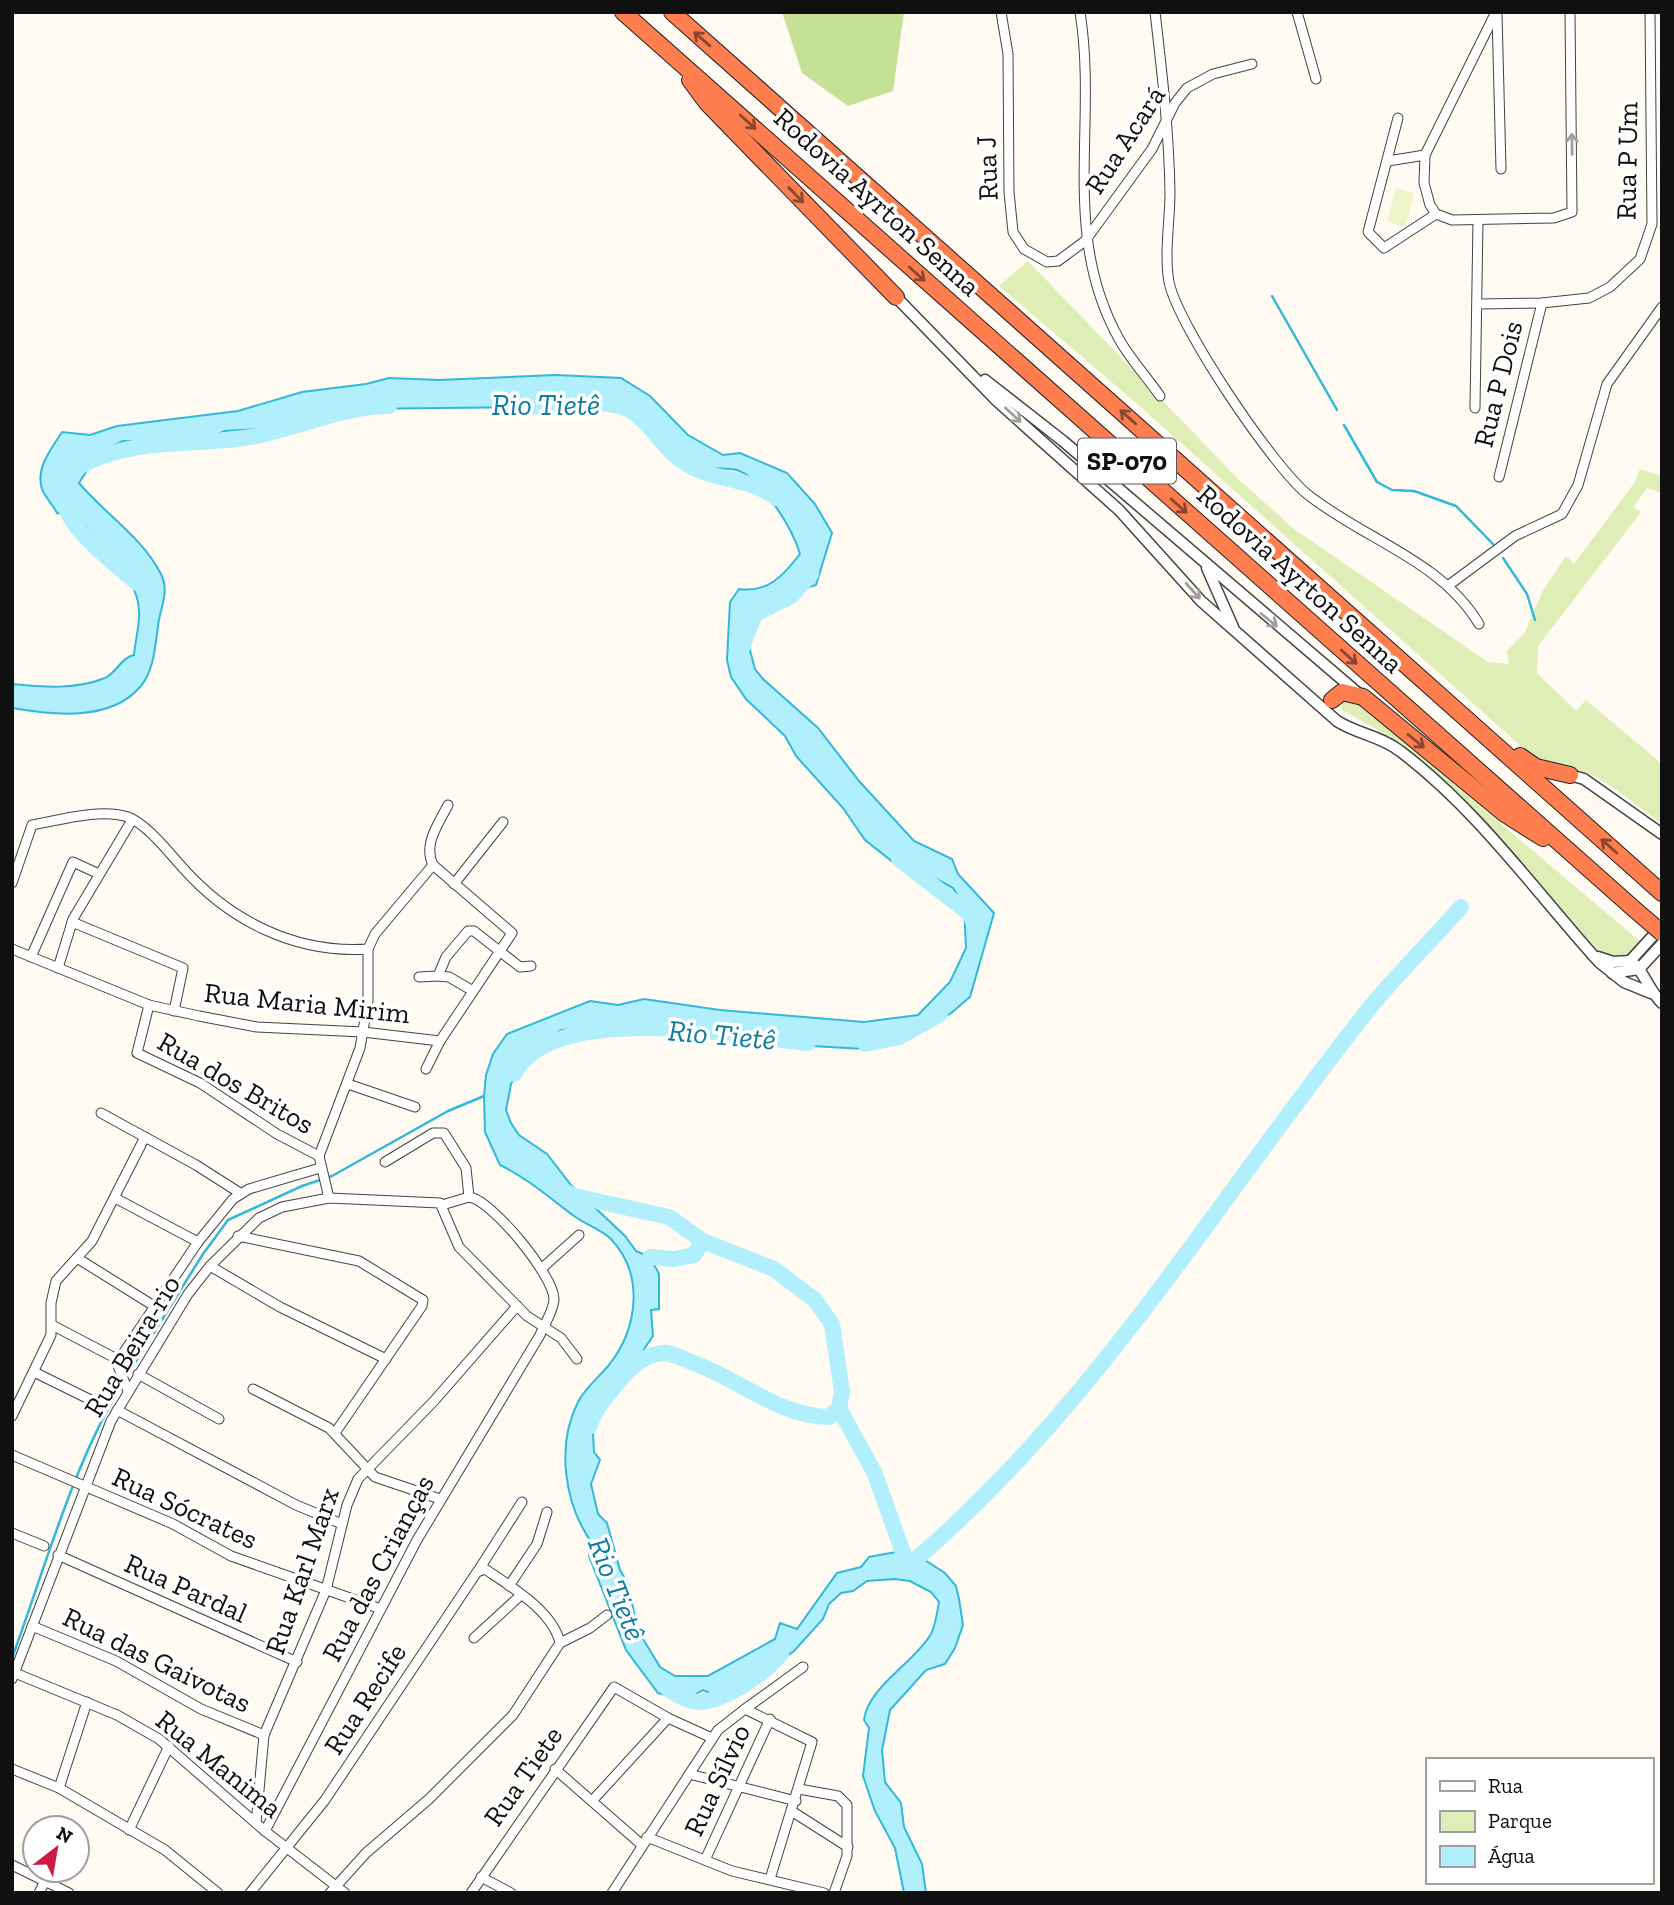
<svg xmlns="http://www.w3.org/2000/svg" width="1674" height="1905" font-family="'Zilla Slab',serif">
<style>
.green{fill:#dfeeb7}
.forest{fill:#c6e195}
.pitch{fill:#eef4ca}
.water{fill:#b1effc;stroke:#31b8db;stroke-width:2}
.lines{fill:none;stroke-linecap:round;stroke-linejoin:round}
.stream{stroke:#31b8db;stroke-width:2.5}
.river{stroke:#b1effc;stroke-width:16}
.minor-casing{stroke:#434343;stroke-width:11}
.tertiary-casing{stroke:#434343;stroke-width:13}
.motorway-casing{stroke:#212121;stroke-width:18}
.minor{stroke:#fff;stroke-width:9}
.tertiary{stroke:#fff;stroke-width:10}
.motorway{stroke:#ff7e50;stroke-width:16}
.motorway-bridge-casing{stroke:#212121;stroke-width:18;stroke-linecap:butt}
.motorway-bridge{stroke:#ff7e50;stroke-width:16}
.oneway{stroke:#884730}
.oneway2{stroke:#9f9f9f}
.labels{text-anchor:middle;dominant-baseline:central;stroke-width:7;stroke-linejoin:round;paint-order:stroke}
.shield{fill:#fff;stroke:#585858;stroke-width:2}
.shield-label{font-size:26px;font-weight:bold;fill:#101010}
.street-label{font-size:28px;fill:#101010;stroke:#fff}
.water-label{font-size:30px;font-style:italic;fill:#0c7c9f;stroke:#fff}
</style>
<rect width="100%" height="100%" fill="#fffaf2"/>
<g class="green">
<path d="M 1028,261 L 1238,479 L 1294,529 L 1488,662 L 1509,664 L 1507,651 L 1524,634 L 1542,592 L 1566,556 L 1574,564 L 1635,482 L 1640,469 L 1662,476 L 1662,493 L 1647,488 L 1633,507 L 1641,512 L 1538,646 L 1537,673 L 1576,711 L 1586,700 L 1662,764 L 1662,824 C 1640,808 1618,789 1594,776 C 1574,765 1552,767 1532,756 L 1135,402 L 999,286 Z"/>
<path d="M 1346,698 L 1353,699 L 1642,943 C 1626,957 1618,959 1598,950 L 1459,794 L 1398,741 L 1342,710 L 1342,703 Z"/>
</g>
<path class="forest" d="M 782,12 L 904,12 L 893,91 L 848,106 L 802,73 Z"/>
<path class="pitch" d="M 1396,188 L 1414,193 L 1406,227 L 1387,222 Z"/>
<path class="water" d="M 556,375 L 621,378 L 650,396 L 688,435 L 723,455 L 740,453 L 787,473 L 815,504 L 832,533 L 816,585 C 783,594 763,601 745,632 L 755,669 L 763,679 L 818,728 L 859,781 L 914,841 L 952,859 L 958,874 L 994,913 L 970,997 L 950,1014 L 864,1049 L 794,1045 L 775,1035 L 737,1034 L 686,1024 L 561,1030 L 531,1051 L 511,1084 L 506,1110 L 511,1123 L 519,1135 L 547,1154 L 571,1185 L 625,1236 L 636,1251 L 650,1257 L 659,1274 L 659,1309 L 651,1310 L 653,1336 L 633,1365 L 600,1394 L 593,1434 L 594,1452 L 600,1460 L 591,1484 L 598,1514 L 607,1523 L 620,1570 L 629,1585 L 637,1629 L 660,1667 L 675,1676 L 708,1676 L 775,1639 L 780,1623 L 797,1629 L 837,1573 L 861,1567 L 869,1557 L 896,1552 L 920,1557 L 945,1573 L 956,1586 L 959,1599 L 963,1625 L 955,1648 L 945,1664 L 926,1670 L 890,1710 L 882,1750 L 885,1782 L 901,1803 L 904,1827 L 922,1864 L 926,1893 L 904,1893 L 895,1848 L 875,1811 L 863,1776 L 869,1728 L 864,1720 C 867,1688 915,1662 931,1634 C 936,1624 937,1612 939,1602 L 931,1592 L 910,1581 L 895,1579 L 867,1581 L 853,1591 L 841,1593 L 829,1604 L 823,1619 L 794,1651 L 757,1676 L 747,1690 L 724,1699 L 703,1690 L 686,1700 L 658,1693 L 626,1650 L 589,1556 L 592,1543 C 564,1504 556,1445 578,1402 C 585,1388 599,1377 609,1365 C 638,1328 645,1274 610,1238 C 601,1230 585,1224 574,1216 C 550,1198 527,1178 500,1165 L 485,1132 L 484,1096 L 486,1075 L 493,1054 L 507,1034 L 590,1001 L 618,1005 L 644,999 L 720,1010 L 864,1022 L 918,1015 L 950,982 L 966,948 L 964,906 L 953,888 L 933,877 L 903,870 L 865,840 L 843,808 L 796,756 L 785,736 L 746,699 L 731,677 L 727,660 L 730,602 L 739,589 C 768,593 783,576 800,554 C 793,530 763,479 737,470 C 729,468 718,469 710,468 C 674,464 653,445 639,412 L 601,401 L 581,400 L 538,407 L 354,409 L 276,428 L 224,431 L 210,439 L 192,442 L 123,441 L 99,452 L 79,483 C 106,515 141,536 161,574 C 170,593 160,607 158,626 C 155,647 154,671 140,687 C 110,722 52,715 12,708 L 12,684 C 43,687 75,690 105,678 C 116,673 122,657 134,655 C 135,641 140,625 139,611 C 138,582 118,569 101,548 C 88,530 83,514 57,513 C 53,505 45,497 42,489 C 35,468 52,448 62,432 L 90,435 L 117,426 L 238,411 L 302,392 L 366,384 L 389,378 L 439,380 Z"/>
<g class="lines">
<g class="stream">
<path d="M 1272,296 L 1337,410"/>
<path d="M 1344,425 L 1377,482 L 1392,490 L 1414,491 L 1456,506 L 1493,544"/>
<path d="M 1503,558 L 1527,594 L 1535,620"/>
<path d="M 126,1377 L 203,1254 L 228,1220 L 302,1186 L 332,1176 L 448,1111 L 484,1096"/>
<path d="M 12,1658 C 45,1569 73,1463 123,1383"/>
</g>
<g class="river">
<path d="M 517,407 C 548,407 608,395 633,412 C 656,428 666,456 696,469 C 722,481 753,479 776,498"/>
<path d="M 77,468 C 127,438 188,446 244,438 C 292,431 340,406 389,406"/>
<path d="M 63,496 C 64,527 115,563 137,583"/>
<path d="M 739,655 L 755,614 L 791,596 L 811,574"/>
<path d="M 899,859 L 970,914 L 975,927"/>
<path d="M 865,1044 L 899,1037 L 940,1014"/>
<path d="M 514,1074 C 552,1000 739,1036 808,1043"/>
<path d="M 564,1191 L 574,1196 L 669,1217 L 703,1241 L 774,1269 L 815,1300 L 832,1324 L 842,1392 L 839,1408 L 829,1417 C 777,1416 738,1378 691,1362 C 684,1359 674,1354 666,1353 C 646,1352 630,1368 618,1382 C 606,1397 595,1409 589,1427"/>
<path d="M 650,1257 L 674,1259 L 694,1255 L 703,1241"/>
<path d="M 839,1408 L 874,1472 L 908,1566 C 1095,1409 1221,1193 1372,1005 C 1400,971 1432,940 1461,907"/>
<path d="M 668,1689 C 675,1693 684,1700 692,1701 C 719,1707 765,1673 781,1654"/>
</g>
<defs>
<g id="minor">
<path d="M 1001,12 L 1008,54 L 1009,192 L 1013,232 L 1024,249 L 1047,262 L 1058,261 L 1085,241 L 1152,149 L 1175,103 L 1187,88 L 1213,74 L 1252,64"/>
<path d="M 1080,12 C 1098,125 1060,233 1119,339 C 1130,359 1147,377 1160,396"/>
<path d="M 1155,12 C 1162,72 1169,132 1170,192 C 1170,221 1164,253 1169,282 C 1178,326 1272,465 1307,494 C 1363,539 1441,560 1479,624"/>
<path d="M 1297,12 L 1316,79"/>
<path d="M 1496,12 L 1425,155 L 1424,183 L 1430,205 L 1436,214 L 1452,220 L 1554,218 L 1572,212 L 1570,12"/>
<path d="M 1497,14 L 1501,169"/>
<path d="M 1398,118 L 1368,232 L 1384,248 L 1436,214"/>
<path d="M 1388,161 L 1425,155"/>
<path d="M 1478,304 L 1542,303 L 1589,298 L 1610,287 L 1640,259 L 1652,224 L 1650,12"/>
<path d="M 1475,408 L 1478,221"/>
<path d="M 1499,477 L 1542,303"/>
<path d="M 1449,585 L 1515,536 L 1562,514 L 1578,485 L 1607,384 L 1662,307"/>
<path d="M 12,883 L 32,825 C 61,820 99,808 128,817 C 147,824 170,854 183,868 C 230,921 296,954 368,949 L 375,934 L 433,865"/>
<path d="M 454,884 L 503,822"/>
<path d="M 72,922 L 183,968 L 174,1011"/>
<path d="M 12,949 L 149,1005 L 199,1016 L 257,1027 L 363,1032 L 440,1041"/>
<path d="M 31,957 L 73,862 L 99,874"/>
<path d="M 58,968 L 73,919 L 132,820"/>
<path d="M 438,976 L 449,977 L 473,991"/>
<path d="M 419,977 L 438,976 L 446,957 L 468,931 L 474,931 L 520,967 L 531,966"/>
<path d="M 149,1005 L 137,1053 L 200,1083 L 277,1134 L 319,1156"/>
<path d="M 426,1069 L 440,1041 L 512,933 L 433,865 C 423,844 438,825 448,805"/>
<path d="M 348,1084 L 415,1107"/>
<path d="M 101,1113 L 196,1165 L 240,1193"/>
<path d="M 385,1162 L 433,1133 L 444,1133 L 466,1168 L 469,1197 L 442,1205"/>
<path d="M 115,1198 L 198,1242"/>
<path d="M 329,1198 L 319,1156 L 360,1048 L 368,1001 L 368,949"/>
<path d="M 238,1236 L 359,1261 L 423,1300 L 422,1306 L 335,1433"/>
<path d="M 77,1258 L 154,1306"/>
<path d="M 210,1266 L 280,1307 L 386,1359"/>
<path d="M 541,1269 L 579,1235"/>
<path d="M 52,1325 L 115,1358 L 128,1391"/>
<path d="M 118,1361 L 198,1242 L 233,1199 L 249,1189 L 320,1168"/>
<path d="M 34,1372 L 101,1405"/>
<path d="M 138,1374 L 219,1419"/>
<path d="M 253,1389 L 329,1428 L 375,1477 L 440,1499"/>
<path d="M 117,1410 L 296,1505 L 342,1524"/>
<path d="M 12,1416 L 51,1335 L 51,1303 L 56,1281 L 92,1241 L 145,1137"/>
<path d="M 12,1455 L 173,1524 L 231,1556 L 381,1609"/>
<path d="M 12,1533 L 44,1546"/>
<path d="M 58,1555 L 297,1662"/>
<path d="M 478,1571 L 522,1502"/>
<path d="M 509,1586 L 537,1544 L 547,1512"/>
<path d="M 32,1626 L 116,1661 L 201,1709 L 264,1735"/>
<path d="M 474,1638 L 521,1595"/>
<path d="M 560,1643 L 590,1628 L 607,1615"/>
<path d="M 15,1673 L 117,1715 L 159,1739 L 265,1831 L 345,1893"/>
<path d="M 12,1679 L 111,1421 L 188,1294 L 210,1266 L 259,1218 L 282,1207 L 329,1198 L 440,1203 L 459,1247 L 527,1316 L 561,1338 L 577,1359"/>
<path d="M 745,1709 L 803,1667"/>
<path d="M 12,1769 L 59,1788 L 165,1850 L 218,1893"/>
<path d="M 555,1769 L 642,1845"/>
<path d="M 689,1774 L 796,1801"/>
<path d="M 59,1788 L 87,1702"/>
<path d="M 799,1789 L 838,1796 L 847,1805 L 847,1856 L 834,1893"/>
<path d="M 592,1801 L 668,1718 L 712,1738"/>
<path d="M 793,1812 L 848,1847"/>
<path d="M 256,1823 L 264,1735 L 326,1590 L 347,1505 L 358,1479 L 434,1401 L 517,1306"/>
<path d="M 129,1830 L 169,1746"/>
<path d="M 265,1831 L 417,1540 L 540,1335 C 544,1325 554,1310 554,1299 C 554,1276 491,1199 469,1197"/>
<path d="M 647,1837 L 732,1871 L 824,1893"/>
<path d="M 705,1860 L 770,1719"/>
<path d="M 12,1865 L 69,1893"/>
<path d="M 481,1877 L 511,1893"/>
<path d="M 39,1893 L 45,1881"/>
<path d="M 250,1893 L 325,1800 L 477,1572 L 485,1569 C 510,1586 553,1611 560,1643"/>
<path d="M 330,1893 L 366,1853 L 429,1799 L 513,1715 L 560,1643"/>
<path d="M 471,1893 L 614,1687 L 668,1718"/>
<path d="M 612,1893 L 718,1730 L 745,1709 L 812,1742 L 770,1879"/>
</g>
<g id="tertiary">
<path d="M 896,297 L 997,401 L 1119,510 L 1201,601 L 1337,721 C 1357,734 1381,736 1400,751 C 1477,809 1535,891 1599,962 L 1624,982 L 1651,993"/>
<path d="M 985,380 L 1063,441 L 1359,694"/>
<path d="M 1207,568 L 1233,627"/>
<path d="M 1570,775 L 1584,779 L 1662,834"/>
<path d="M 1598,957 L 1613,962 L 1630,961"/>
<path d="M 1630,961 C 1642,967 1649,991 1662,1003"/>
<path d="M 1630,961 L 1662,926"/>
<path d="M 1612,973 L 1639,969 L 1662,944"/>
</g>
<g id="motorway">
<path d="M 623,12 L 1633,908"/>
<path d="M 672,12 L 1662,893"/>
<path d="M 690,80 L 707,103 L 896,297"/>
<path d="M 1332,700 L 1342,692 L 1363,697 L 1505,814 L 1543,838"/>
<path d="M 1520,756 L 1536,767 L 1570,775"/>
</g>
</defs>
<use href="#minor" class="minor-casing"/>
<use href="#tertiary" class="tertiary-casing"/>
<use href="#motorway" class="motorway-casing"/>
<use href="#minor" class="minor"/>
<use href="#tertiary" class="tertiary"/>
<use href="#motorway" class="motorway"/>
<defs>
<path id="motorway-bridge" d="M 1633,908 L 1662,933"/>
</defs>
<use href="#motorway-bridge" class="motorway-bridge-casing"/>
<use href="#motorway-bridge" class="motorway-bridge"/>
</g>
<defs><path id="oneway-shaft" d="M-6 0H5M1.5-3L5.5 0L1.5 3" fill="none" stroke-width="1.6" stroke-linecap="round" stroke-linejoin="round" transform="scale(1.75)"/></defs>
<g class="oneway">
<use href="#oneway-shaft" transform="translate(702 39) rotate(-139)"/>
<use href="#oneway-shaft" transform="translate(748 122) rotate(42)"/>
<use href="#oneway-shaft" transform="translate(796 195) rotate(46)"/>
<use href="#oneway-shaft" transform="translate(917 274) rotate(42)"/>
<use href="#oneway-shaft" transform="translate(1128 417) rotate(-138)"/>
<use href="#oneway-shaft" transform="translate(1179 506) rotate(42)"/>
<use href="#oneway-shaft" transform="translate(1349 657) rotate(42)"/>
<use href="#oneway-shaft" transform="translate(1416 741) rotate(39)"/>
<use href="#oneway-shaft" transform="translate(1609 846) rotate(-138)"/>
</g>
<g class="oneway2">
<use href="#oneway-shaft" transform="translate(1572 144) rotate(-91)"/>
<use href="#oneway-shaft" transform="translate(1013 415) rotate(43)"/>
<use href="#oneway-shaft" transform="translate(1193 591) rotate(48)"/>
<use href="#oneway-shaft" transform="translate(1269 620) rotate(39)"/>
</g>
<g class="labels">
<rect class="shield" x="1078" y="438.5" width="98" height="45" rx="5"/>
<g class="shield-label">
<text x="1127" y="461">SP-070</text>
</g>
<g class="street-label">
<text transform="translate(1125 140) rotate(-57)">Rua Acará</text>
<text transform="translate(1627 161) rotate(-89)">Rua P Um</text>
<text transform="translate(987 168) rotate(-92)">Rua J</text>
<text transform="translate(877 202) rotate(42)">Rodovia Ayrton Senna</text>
<text transform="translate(1498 384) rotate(-76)">Rua P Dois</text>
<text transform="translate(1300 579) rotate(42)">Rodovia Ayrton Senna</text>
<text transform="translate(307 1003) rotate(6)">Rua Maria Mirim</text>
<text transform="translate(236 1083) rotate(30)">Rua dos Britos</text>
<text transform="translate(132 1346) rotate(-59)">Rua Beira-rio</text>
<text transform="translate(185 1508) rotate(25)">Rua Sócrates</text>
<text transform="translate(378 1568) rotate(-62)">Rua das Crianças</text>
<text transform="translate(302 1571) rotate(-71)">Rua Karl Marx</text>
<text transform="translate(186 1588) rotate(24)">Rua Pardal</text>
<text transform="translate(157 1660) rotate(26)">Rua das Gaivotas</text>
<text transform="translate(365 1699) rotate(-57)">Rua Recife</text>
<text transform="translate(219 1764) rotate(39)">Rua Manima</text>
<text transform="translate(523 1776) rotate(-55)">Rua Tiete</text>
<text transform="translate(717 1780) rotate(-65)">Rua Sílvio</text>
</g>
<g class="water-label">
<text x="546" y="405">Rio Tietê</text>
<text transform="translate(722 1035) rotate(5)">Rio Tietê</text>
<text transform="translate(617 1589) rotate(68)">Rio Tietê</text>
</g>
</g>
<rect width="1674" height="1905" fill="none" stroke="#101010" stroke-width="28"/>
<rect x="1426" y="1758" width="228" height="126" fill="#ffffff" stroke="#9f9f9f" stroke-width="2"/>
<rect x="1440" y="1781" width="35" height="10" fill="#ffffff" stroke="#9f9f9f" stroke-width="2"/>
<text x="1488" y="1793" font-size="21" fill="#101010">Rua</text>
<rect x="1440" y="1811" width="35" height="21" fill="#dfeeb7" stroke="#9f9f9f" stroke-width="2"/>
<text x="1488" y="1828" font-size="21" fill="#101010">Parque</text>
<rect x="1440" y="1846" width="35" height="21" fill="#b1effc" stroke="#9f9f9f" stroke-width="2"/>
<text x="1488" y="1863" font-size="21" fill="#101010">Água</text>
<g transform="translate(56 1849) rotate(31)"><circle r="33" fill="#ffffff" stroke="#9f9f9f" stroke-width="2"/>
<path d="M0-5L12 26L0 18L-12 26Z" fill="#cf1945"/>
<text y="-10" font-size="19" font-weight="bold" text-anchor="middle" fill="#101010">N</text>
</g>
</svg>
